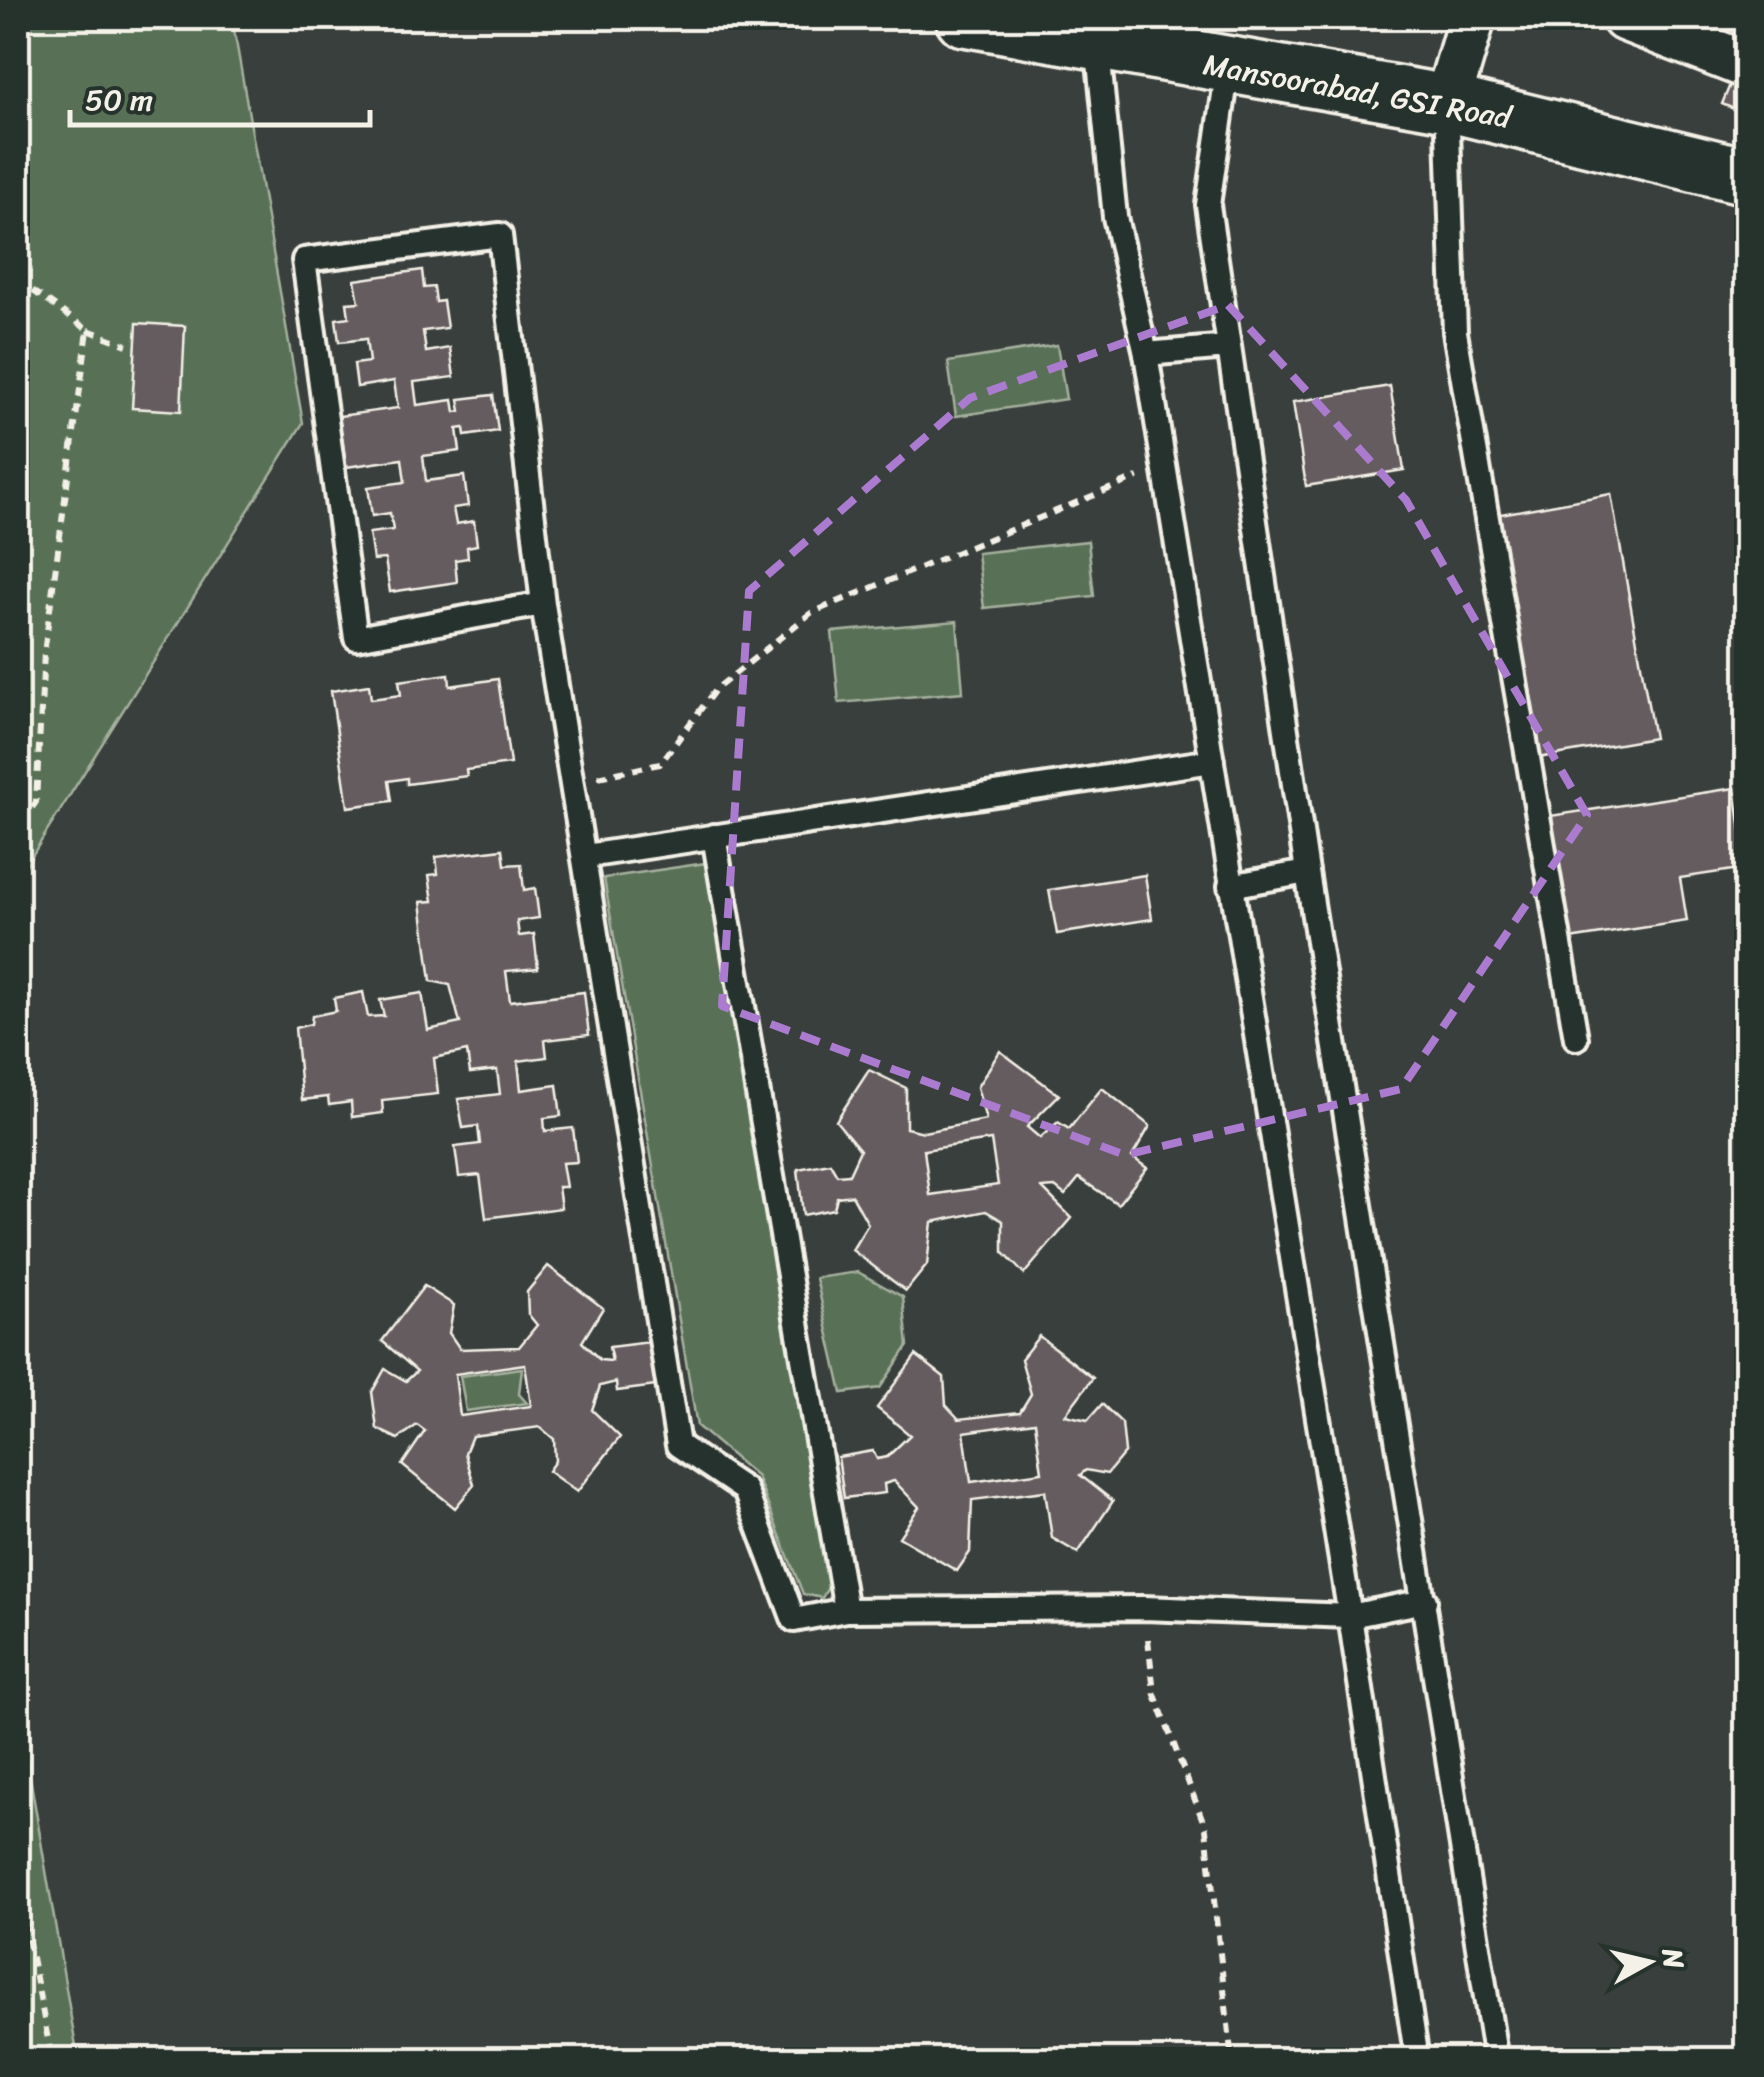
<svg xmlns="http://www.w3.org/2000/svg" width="1764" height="2077" font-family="Sriracha,sans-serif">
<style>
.green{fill:#597156;stroke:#a6b19f;stroke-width:2.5}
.building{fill:#655b5e;stroke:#f4f1e8;stroke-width:2.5;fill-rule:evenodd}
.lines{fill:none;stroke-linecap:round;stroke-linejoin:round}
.service-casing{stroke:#f4f1e8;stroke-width:30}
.minor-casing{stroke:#f4f1e8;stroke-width:52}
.tertiary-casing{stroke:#f4f1e8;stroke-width:62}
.path{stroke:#f4f1e8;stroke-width:6;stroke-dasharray:10 8;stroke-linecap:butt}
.service{stroke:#26332d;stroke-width:22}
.minor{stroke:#26332d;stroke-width:45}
.tertiary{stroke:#26332d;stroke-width:55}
.marked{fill:none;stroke:#ab7bcf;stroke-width:8;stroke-dasharray:20 12;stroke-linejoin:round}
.labels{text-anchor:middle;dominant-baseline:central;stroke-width:8;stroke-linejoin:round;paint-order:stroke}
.street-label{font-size:30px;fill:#f4f1e8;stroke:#26332d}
</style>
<rect width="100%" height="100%" fill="#393f3c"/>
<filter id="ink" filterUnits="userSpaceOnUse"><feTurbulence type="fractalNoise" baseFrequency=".01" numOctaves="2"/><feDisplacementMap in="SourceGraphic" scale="20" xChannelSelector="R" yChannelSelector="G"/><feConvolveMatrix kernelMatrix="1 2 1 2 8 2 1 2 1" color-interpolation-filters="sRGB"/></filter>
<g filter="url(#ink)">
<g class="green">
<path d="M 18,18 L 232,18 L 303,423 L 18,878 Z"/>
<path d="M 1057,345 L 1066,399 L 956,416 L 948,362 Z"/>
<path d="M 1088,541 L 1094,596 L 984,608 L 977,553 Z"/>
<path d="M 957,621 L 963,692 L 839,703 L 832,632 Z"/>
<path d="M 706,863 L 831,1582 L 822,1598 L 803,1594 L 757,1477 L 697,1426 L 604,878 Z"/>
<path d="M 858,1272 L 903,1297 L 908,1346 L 880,1388 L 842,1393 L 816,1278 Z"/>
<path d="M 522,1368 L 519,1394 L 527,1403 L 466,1411 L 460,1376 Z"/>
<path d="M 18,1706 L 78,2059 L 18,2059 Z"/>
</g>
<g class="building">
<path d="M 1732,80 L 1746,86 L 1746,114 L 1722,104 Z"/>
<path d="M 422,270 L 424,288 L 434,287 L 436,302 L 443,301 L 447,328 L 423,331 L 426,352 L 450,348 L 454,377 L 414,382 L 417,405 L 453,400 L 455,412 L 461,411 L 459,399 L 493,395 L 498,431 L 465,436 L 464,428 L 457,429 L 460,451 L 423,456 L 426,481 L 464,476 L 468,506 L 453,508 L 456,524 L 474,521 L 477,545 L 467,547 L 468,558 L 455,560 L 457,582 L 390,592 L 385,559 L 373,560 L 369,533 L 393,530 L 390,513 L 372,516 L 368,487 L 405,482 L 402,459 L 346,467 L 339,416 L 398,408 L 394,381 L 357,387 L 354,364 L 369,362 L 366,339 L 339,342 L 336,319 L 349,317 L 347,303 L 359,302 L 355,280 Z"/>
<path d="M 137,323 L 185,326 L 181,411 L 132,408 Z"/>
<path d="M 1390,386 L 1404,470 L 1306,486 L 1293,402 Z"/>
<path d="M 1611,494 L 1654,738 L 1538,758 L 1495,515 Z"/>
<path d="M 449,674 L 450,686 L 498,679 L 510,764 L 466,770 L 467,776 L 407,784 L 407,778 L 389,781 L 392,801 L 348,807 L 331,691 L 369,685 L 371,699 L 401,695 L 399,681 Z"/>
<path d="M 1735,788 L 1746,868 L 1680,878 L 1687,921 L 1569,939 L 1550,816 Z"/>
<path d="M 503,849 L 505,865 L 521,864 L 524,890 L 535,888 L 539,918 L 517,921 L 519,936 L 534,934 L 538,968 L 506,971 L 510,1001 L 584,992 L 589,1035 L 545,1040 L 547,1057 L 518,1061 L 521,1090 L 557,1085 L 561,1116 L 544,1118 L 545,1131 L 573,1128 L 577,1162 L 562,1163 L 566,1187 L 558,1187 L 561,1208 L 486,1218 L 480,1175 L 459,1177 L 455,1147 L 480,1144 L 478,1126 L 463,1128 L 458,1099 L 500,1094 L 497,1070 L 470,1073 L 467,1051 L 434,1058 L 438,1094 L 382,1100 L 383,1113 L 352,1117 L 351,1102 L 329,1105 L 328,1097 L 302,1100 L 295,1028 L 311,1024 L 312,1016 L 336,1011 L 334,998 L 363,992 L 368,1017 L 384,1016 L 380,1000 L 422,993 L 428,1030 L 460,1023 L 450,985 L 431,981 L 421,902 L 433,901 L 429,875 L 438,874 L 436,857 Z"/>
<path d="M 1145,875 L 1152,919 L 1057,934 L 1049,890 Z"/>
<path d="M 1000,1051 L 1059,1095 L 1027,1127 L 1040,1138 L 1058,1122 L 1069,1129 L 1102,1088 L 1150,1126 L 1132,1157 L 1147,1168 L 1118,1204 L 1079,1178 L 1065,1195 L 1055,1187 L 1042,1188 L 1072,1218 L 1024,1274 L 1003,1252 L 1003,1221 L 986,1211 L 932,1222 L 927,1265 L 906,1291 L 852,1250 L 868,1224 L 852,1195 L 837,1197 L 834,1209 L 803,1215 L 798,1169 L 830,1163 L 837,1175 L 849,1174 L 860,1150 L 836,1121 L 869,1070 L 906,1088 L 906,1128 L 924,1132 L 986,1120 L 977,1087 ZM 991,1140 L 998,1185 L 930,1195 L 924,1150 Z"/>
<path d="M 548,1266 L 603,1308 L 582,1342 L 600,1360 L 612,1361 L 609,1347 L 650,1342 L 656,1386 L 617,1391 L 616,1382 L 600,1386 L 592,1410 L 620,1437 L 577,1492 L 548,1471 L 555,1461 L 554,1439 L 540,1427 L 472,1436 L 465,1453 L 474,1485 L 455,1508 L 402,1465 L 425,1431 L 417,1425 L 398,1439 L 377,1429 L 372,1392 L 385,1369 L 406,1381 L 417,1371 L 382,1341 L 424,1286 L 454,1305 L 449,1333 L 460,1349 L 519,1347 L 537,1325 L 528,1314 L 527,1292 ZM 525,1364 L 531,1406 L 460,1416 L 455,1374 Z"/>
<path d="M 1039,1336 L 1093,1378 L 1065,1415 L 1088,1420 L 1102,1404 L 1122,1423 L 1125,1452 L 1107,1474 L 1086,1470 L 1080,1475 L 1113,1501 L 1078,1553 L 1052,1538 L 1045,1491 L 972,1500 L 970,1552 L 957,1571 L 899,1537 L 919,1507 L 894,1481 L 884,1484 L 885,1493 L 844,1498 L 838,1457 L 873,1451 L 877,1459 L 887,1457 L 910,1435 L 877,1408 L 916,1355 L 944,1377 L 946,1405 L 959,1419 L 1020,1412 L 1031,1394 L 1021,1359 ZM 1035,1422 L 1042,1472 L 971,1482 L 964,1432 Z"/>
</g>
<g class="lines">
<defs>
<g id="service">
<path d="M 1097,42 L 1115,217 L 1146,354 L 1350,1616 L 1417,2060"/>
<path d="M 1228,67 L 1208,205 L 1307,872 L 1496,2060"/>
<path d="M 1447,103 L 1455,332 L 1576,1038"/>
<path d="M 1146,354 L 1228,347"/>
<path d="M 543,604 L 356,638 L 304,260 L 500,235 L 543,604 L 678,1445 L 745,1490 L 794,1620 L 846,1610 L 714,836"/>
<path d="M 586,856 L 1212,761"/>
<path d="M 1230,886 L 1307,872"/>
<path d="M 846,1610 L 1144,1608 L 1350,1616 L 1425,1601"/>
</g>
<g id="minor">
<path d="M 1625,18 L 1746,65"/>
<path d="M 1447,103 L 1472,18"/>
</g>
<path id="tertiary" d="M 964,18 L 1447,103 L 1746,176"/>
</defs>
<use href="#service" class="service-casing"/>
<use href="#minor" class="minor-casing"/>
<use href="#tertiary" class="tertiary-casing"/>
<g class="path">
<path d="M 18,280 L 88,330 L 44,653 L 36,802 L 18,828"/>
<path d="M 88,330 L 127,345"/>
<path d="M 598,777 L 660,764 L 715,690 L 811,613 L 1138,477"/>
<path d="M 1148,1639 L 1154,1692 L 1206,1829 L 1232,2060"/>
<path d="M 18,1886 L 52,2060"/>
</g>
<use href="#service" class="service"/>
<use href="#minor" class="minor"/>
<use href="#tertiary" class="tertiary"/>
</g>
</g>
<path class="marked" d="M 1228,305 L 1406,500 L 1587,815 L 1401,1089 L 1125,1155 L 722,1006 L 749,591 L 970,398 Z"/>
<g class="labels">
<g class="street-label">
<text transform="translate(1357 91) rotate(10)">Mansoorabad, GSI Road</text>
</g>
</g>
<rect width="1764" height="2077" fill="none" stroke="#26332d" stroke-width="60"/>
<rect x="30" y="30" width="1704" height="2017" fill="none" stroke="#f4f1e8" stroke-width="4" filter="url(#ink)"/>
<g transform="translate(1649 1962) rotate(82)" stroke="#26332d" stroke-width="8" paint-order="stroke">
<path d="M0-8L18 38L0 25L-18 38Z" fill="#f4f1e8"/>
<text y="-15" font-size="28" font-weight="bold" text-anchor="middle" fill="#f4f1e8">N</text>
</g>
<path d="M70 110v15h300v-15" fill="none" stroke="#f4f1e8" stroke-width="5"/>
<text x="85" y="110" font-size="30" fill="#f4f1e8" stroke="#26332d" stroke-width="8" paint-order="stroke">50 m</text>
</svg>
